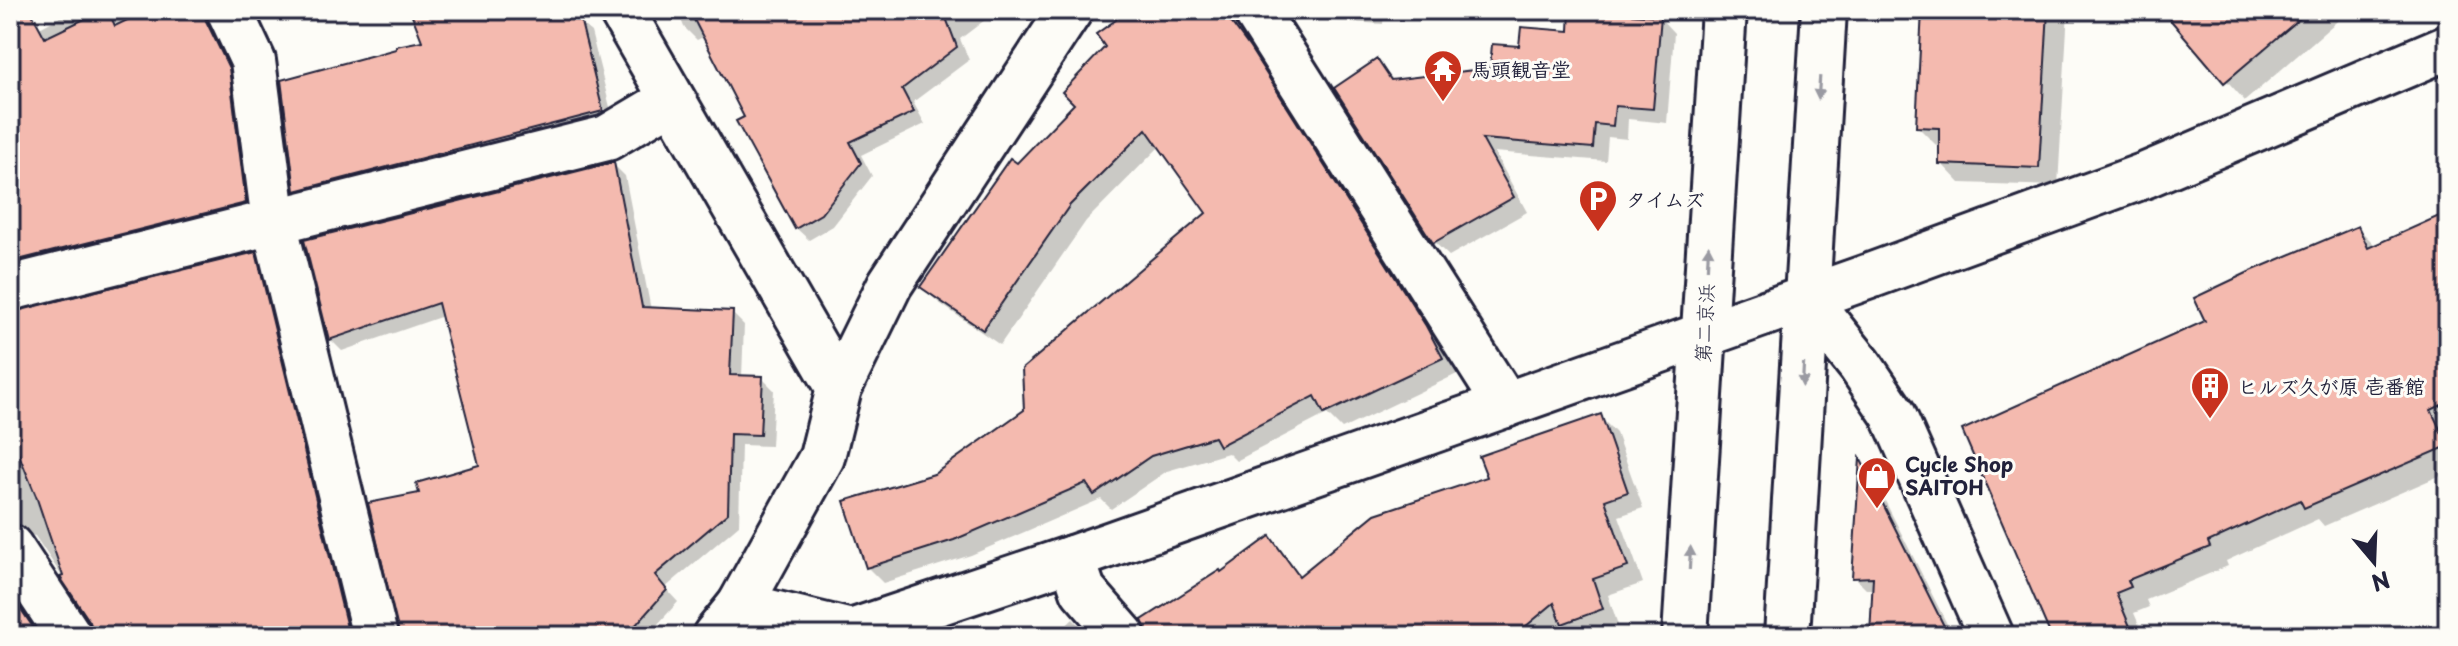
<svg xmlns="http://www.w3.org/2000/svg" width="2458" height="646" font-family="'Playpen Sans','Klee One',sans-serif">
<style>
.shadow{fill:#0003}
.building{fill:#f4baaf;stroke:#22223b;stroke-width:2}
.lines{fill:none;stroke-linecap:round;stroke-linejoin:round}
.minor-casing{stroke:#22223b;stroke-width:50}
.tertiary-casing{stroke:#22223b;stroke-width:50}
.trunk-casing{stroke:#22223b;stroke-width:50}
.minor{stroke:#fdfcf7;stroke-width:44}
.tertiary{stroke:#fdfcf7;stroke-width:44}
.trunk{stroke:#fdfcf7;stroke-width:44}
.oneway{fill:#9a9aa2}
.labels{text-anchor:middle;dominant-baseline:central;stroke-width:6;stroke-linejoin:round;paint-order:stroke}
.poi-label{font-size:20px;font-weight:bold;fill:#22223b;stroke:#fdfcf7;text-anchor:start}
.street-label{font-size:20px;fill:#22223b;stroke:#fdfcf7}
</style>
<rect width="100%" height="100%" fill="#fdfcf7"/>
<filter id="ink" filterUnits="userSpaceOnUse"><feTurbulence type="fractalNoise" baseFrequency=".0125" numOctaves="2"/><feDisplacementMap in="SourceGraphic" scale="16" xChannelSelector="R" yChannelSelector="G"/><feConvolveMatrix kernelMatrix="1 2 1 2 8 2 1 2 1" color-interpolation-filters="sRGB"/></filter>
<g filter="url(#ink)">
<g class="shadow">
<path d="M 73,10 L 211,10 L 240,82 L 257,214 L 10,278 L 10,44 Z"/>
<path d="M 413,10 L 565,10 L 591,32 L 614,123 L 309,202 L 297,190 L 430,42 Z"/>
<path d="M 677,10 L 998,10 L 960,39 L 969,60 L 913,102 L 925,124 L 861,155 L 872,176 L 833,226 L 809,240 L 796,228 L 747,117 L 705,36 L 697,40 L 684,27 Z"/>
<path d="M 1134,10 L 1253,10 L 1457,374 L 1342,429 L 1327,414 L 1236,461 L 1228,453 L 1167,471 L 1111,509 L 1101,499 L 971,555 L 883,583 L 867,567 L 934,476 L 1026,411 L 1209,213 L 1160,146 L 1086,221 L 1000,345 L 938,302 L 922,287 L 1017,166 L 1077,104 L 1108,47 Z"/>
<path d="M 1290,10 L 1384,10 L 1383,24 L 1299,19 Z"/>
<path d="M 1924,10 L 2068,10 L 2058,186 L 1960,183 L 1941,163 L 1941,146 L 1937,146 L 1918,127 Z"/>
<path d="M 2164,10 L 2350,10 L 2245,101 Z"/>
<path d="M 1660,18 L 1674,33 L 1667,123 L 1628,119 L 1627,139 L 1608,137 L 1606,161 L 1494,152 L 1527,212 L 1449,256 L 1434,242 L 1377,61 L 1395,82 L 1492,69 L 1521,49 L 1571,34 Z"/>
<path d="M 613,164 L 625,176 L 651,310 L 732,313 L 744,325 L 742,377 L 762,378 L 774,390 L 771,446 L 741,445 L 739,525 L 665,588 L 678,602 L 647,636 L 401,636 L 422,495 L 481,466 L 443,316 L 342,351 L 330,339 Z"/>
<path d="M 2448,214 L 2448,476 L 2442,479 L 2439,476 L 2324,526 L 2318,519 L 2226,561 L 2228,566 L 2146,600 L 2149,607 L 2134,613 L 2143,634 L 2138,636 L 2053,636 L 2207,322 L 2358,228 L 2376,246 Z"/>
<path d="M 255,254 L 267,266 L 357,636 L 96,636 L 92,621 L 35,536 L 22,533 L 10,537 L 10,314 Z"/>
<path d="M 1600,417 L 1616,433 L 1643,508 L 1619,516 L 1643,583 L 1608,595 L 1618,625 L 1587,636 L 1149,636 L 1222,574 L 1269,538 L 1301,576 L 1490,478 Z"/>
<path d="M 1862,463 L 1871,473 L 1953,636 L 1872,636 L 1875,589 L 1866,589 L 1854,577 Z"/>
<path d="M 10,589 L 41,636 L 10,636 Z"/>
<path d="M 1073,619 L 1089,636 L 1055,636 Z"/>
<path d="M 2279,625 L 2290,636 L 2253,636 Z"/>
<path d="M 1044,626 L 1054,636 L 1033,636 Z"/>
</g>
<g class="building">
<path d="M 10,10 L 30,10 L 45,38 L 103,10 L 108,10 L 115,26 L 148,10 L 204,10 L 206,21 L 229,68 L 246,203 L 10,262 Z"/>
<path d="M 410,10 L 578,10 L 603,111 L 295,191 L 281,80 L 396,49 L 396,46 L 422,41 Z"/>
<path d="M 689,10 L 943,10 L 957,47 L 902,89 L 914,112 L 850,142 L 861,163 L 821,214 L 795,229 L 736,121 L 744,117 Z"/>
<path d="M 1130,10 L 1222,10 L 1250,48 L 1426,326 L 1443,358 L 1324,414 L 1315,396 L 1219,446 L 1214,437 L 1151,456 L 1094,495 L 1086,483 L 954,540 L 866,568 L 844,501 L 934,474 L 1024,410 L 1022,369 L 1206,213 L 1146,129 L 1070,205 L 983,330 L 920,287 L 1010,158 L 1017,163 L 1074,104 L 1062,92 L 1105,47 L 1096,34 Z"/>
<path d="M 1570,10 L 1661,16 L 1653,109 L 1615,106 L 1613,126 L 1595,124 L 1593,148 L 1482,139 L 1514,197 L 1433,243 L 1334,88 L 1377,59 L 1391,80 L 1490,68 L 1492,44 L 1519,46 L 1521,27 L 1569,31 Z"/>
<path d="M 1922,10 L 2048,10 L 2039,168 L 1939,164 L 1939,128 L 1916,127 Z"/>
<path d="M 2162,10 L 2310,10 L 2224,83 Z"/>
<path d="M 614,162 L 642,307 L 733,311 L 730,375 L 763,376 L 760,435 L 730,434 L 728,513 L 655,575 L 667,590 L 626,636 L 399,636 L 368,503 L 419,493 L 416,483 L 479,465 L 438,303 L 329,340 L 304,240 Z"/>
<path d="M 2448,212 L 2448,402 L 2431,410 L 2448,446 L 2304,508 L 2300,500 L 2208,542 L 2210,547 L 2128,580 L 2131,587 L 2116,593 L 2134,636 L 2051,636 L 1962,430 L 2205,321 L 2194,298 L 2251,271 L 2358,226 L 2368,248 Z"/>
<path d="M 256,252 L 349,636 L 94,636 L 90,622 L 60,577 L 63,576 L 36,496 L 10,433 L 10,312 Z"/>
<path d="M 1601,414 L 1628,492 L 1605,500 L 1628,567 L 1593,579 L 1603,609 L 1562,624 L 1554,603 L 1514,636 L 1147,636 L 1142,620 L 1220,570 L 1221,572 L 1270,536 L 1299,576 L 1375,514 L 1487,477 L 1479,456 Z"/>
<path d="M 1860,458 L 1949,636 L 1870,636 L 1873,577 L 1852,578 Z"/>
<path d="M 20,608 L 39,636 L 10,636 L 10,616 Z"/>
</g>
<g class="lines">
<defs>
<g id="minor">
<path d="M 229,10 L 253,61 L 274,222 L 375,636"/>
<path d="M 1255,10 L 1506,405"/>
<path d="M 10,288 L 607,138 L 671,100"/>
<path d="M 1807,299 L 1860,365 L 1893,414 L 1991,636"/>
<path d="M 10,547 L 69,636"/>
<path d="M 1072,558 L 1083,590 L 1123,636"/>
<path d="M 715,636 L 740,605 L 822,457 L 839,388 L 890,284 L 1070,10"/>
</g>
<g id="tertiary">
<path d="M 621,10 L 839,388"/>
<path d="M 740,605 L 851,632 L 1072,558 L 1867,277 L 2146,175 L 2448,47"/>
</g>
<g id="trunk">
<path d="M 1685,636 L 1724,10"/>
<path d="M 1787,636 L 1824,10"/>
</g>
</defs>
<use href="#minor" class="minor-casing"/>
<use href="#tertiary" class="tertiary-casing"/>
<use href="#trunk" class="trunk-casing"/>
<use href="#minor" class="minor"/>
<use href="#tertiary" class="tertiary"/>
<use href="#trunk" class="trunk"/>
</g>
<defs><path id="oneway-solid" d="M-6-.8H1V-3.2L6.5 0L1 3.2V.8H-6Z" transform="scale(2)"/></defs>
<g class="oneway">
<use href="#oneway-solid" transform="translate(1819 88) rotate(94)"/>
<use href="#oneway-solid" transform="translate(1708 257) rotate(-87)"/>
<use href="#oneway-solid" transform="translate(1803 375) rotate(93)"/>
<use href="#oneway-solid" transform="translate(1690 558) rotate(-87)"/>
</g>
</g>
<defs>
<symbol id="temple-pin" viewBox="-11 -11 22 30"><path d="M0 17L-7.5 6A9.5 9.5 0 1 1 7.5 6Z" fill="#c8321e" stroke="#fdfcf7"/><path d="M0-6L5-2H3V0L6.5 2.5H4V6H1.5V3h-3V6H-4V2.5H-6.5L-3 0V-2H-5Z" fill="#fff"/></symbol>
<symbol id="parking-pin" viewBox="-11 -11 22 30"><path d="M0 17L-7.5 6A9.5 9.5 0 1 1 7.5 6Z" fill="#c8321e" stroke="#fdfcf7"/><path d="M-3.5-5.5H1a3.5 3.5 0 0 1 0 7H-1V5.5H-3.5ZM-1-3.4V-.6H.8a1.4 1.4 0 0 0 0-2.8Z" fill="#fff"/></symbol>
<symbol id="building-pin" viewBox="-11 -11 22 30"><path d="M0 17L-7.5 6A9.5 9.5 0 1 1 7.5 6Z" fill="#c8321e" stroke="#fdfcf7"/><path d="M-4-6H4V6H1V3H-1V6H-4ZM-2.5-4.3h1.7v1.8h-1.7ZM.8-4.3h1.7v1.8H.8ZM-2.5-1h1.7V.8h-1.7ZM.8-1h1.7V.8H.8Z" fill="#fff"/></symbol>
<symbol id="shop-pin" viewBox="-11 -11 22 30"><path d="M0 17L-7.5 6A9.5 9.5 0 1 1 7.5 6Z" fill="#c8321e" stroke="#fdfcf7"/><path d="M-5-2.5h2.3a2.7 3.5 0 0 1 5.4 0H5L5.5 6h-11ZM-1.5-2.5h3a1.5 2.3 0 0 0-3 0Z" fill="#fff"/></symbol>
</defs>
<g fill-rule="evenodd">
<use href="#temple-pin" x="1421" y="47" width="44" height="60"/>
<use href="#parking-pin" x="1576" y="177" width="44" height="60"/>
<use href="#building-pin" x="2188" y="364" width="44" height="60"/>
<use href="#shop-pin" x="1855" y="454" width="44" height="60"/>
</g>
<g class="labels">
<g class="poi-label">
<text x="1471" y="69">馬頭観音堂</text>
<text x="1626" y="199">タイムズ</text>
<text x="2238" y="386">ヒルズ久が原 壱番館</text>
<text x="1905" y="464">Cycle Shop<tspan x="1905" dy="23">SAITOH</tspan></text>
</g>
<g class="street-label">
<text transform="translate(1704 323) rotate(-87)">第二京浜</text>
</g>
</g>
<rect width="2458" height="646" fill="none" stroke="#fdfcf7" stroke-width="40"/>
<rect x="20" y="20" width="2418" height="606" fill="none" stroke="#22223b" stroke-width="3" filter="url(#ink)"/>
<g transform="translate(2374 562) rotate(161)" stroke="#fdfcf7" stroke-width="6" paint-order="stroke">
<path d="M0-6L14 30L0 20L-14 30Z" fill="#22223b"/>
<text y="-12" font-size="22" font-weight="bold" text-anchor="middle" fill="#22223b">N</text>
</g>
</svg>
